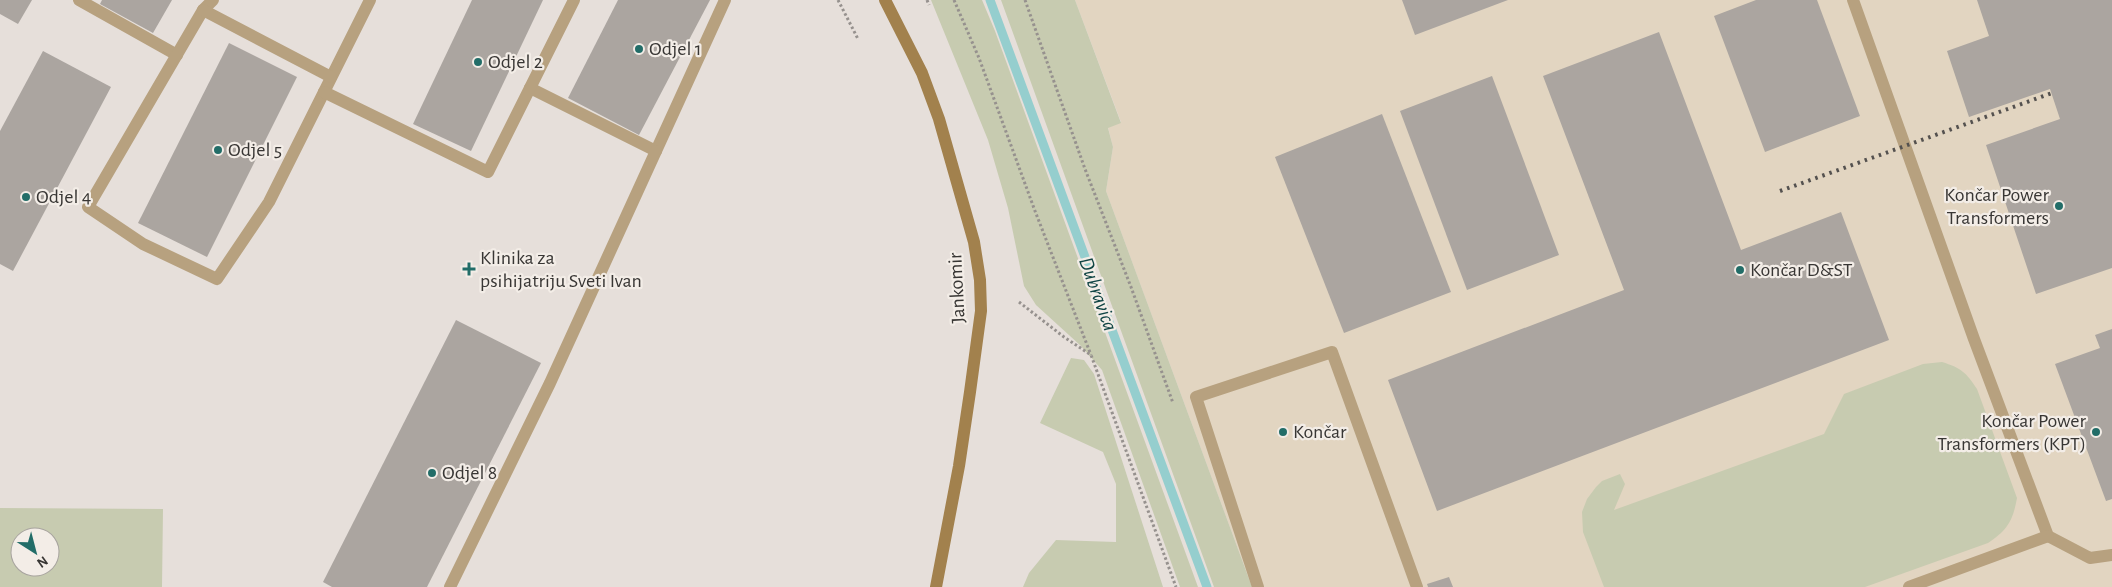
<svg xmlns="http://www.w3.org/2000/svg" width="2112" height="587" font-family="'Alegreya Sans',sans-serif">
<style>
.industrial{fill:#e2d5c1}
.green{fill:#c7cbb0;fill-rule:evenodd}
.lines{fill:none;stroke-linecap:round;stroke-linejoin:round}
.stream{stroke:#95cece;stroke-width:9}
.building{fill:#aba5a0}
.path{stroke:#96918e;stroke-width:3;stroke-dasharray:2.5 2.5;stroke-linecap:butt}
.lane{stroke:#b7a17f;stroke-width:12}
.secondary{stroke:#a2814d;stroke-width:12}
.rail{stroke:#54514f;stroke-width:4;stroke-dasharray:2.5 5;stroke-linecap:butt}
.poi-dot{fill:#226d68;stroke:#f3ede7;stroke-width:2}
.labels{text-anchor:middle;dominant-baseline:central;stroke-width:4.5;stroke-linejoin:round;paint-order:stroke}
.poi-label{font-size:20px;fill:#383634;stroke:#f3ede7;text-anchor:start}
.street-label{font-size:20px;fill:#383634;stroke:#f3ede7}
.water-label{font-size:21px;font-style:italic;fill:#114545;stroke:#f3ede7}
</style>
<rect width="100%" height="100%" fill="#e6dfda"/>
<path class="industrial" d="M 1075,0 L 2112,0 L 2112,587 L 1252,587 L 1106,191 L 1113,147 L 1108,127 L 1121,122 Z"/>
<g class="green">
<path d="M 931,0 L 982,0 L 995,31 L 1198,587 L 1180,587 L 1102,370 L 1081,346 L 1036,305 L 1024,286 L 1008,208 L 988,140 Z"/>
<path d="M 1001,0 L 1075,0 L 1121,123 L 1108,128 L 1113,147 L 1106,191 L 1252,587 L 1214,587 Z"/>
<path d="M 1071,358 L 1084,360 L 1094,374 L 1163,587 L 1023,587 L 1029,573 L 1056,540 L 1116,542 L 1116,484 L 1103,452 L 1040,423 Z"/>
<path d="M 1942,362 C 1961,368 1966,372 1977,389 L 2017,498 C 2013,520 2008,530 1988,543 L 1865,587 L 1604,587 L 1583,532 L 1582,512 L 1587,499 L 1596,487 L 1602,481 L 1620,474 L 1625,484 L 1614,510 L 1824,434 L 1844,394 L 1923,364 Z"/>
<path d="M 0,508 L 163,509 L 162,587 L 0,587 ZM 20,537 L 50,537 L 50,567 L 20,567 Z"/>
</g>
<g class="lines">
<path class="stream" d="M 990,0 L 1207,587"/>
</g>
<g class="building">
<path d="M 0,0 L 32,0 L 18,24 L 0,14 Z"/>
<path d="M 102,0 L 172,0 L 153,33 L 100,4 Z"/>
<path d="M 472,0 L 543,0 L 471,151 L 413,124 Z"/>
<path d="M 618,0 L 710,0 L 639,135 L 568,98 Z"/>
<path d="M 1402,0 L 1508,0 L 1415,35 Z"/>
<path d="M 1756,0 L 1817,0 L 1860,116 L 1765,152 L 1714,16 Z"/>
<path d="M 1977,0 L 2112,0 L 2112,268 L 2036,294 L 1986,145 L 2060,119 L 2050,89 L 1969,117 L 1947,51 L 1989,36 Z"/>
<path d="M 1659,32 L 1741,250 L 1841,212 L 1889,340 L 1437,511 L 1388,380 L 1624,290 L 1543,76 Z"/>
<path d="M 229,43 L 297,77 L 207,257 L 138,223 Z"/>
<path d="M 43,51 L 111,87 L 13,271 L 0,264 L 0,131 Z"/>
<path d="M 1492,76 L 1559,255 L 1467,290 L 1400,111 Z"/>
<path d="M 1382,114 L 1451,292 L 1344,333 L 1275,157 Z"/>
<path d="M 456,320 L 541,363 L 427,587 L 332,587 L 323,582 Z"/>
<path d="M 2112,329 L 2112,499 L 2106,501 L 2055,364 L 2100,348 L 2095,335 Z"/>
<path d="M 1449,577 L 1453,587 L 1428,587 L 1427,584 Z"/>
</g>
<g class="lines">
<g class="path">
<path d="M 838,0 L 858,39"/>
<path d="M 927,0 L 929,5"/>
<path d="M 954,0 L 979,58 L 1035,211 L 1091,355"/>
<path d="M 1025,0 L 1085,169 L 1131,287 L 1173,403"/>
<path d="M 1019,302 L 1064,337 L 1091,355 L 1176,587"/>
</g>
<g class="lane">
<path d="M 79,0 L 177,55"/>
<path d="M 213,0 L 203,10 L 88,207 L 143,244 L 217,279 L 269,202 L 370,0"/>
<path d="M 1853,0 L 1974,339 L 2048,536 L 2090,558 L 2112,555"/>
<path d="M 203,10 L 331,77"/>
<path d="M 530,88 L 656,151 L 725,0"/>
<path d="M 324,92 L 488,172 L 574,0"/>
<path d="M 450,587 L 550,383 L 656,151"/>
<path d="M 1258,587 L 1196,397 L 1332,352 L 1417,587"/>
<path d="M 1909,587 L 2048,536"/>
</g>
<path class="secondary" d="M 885,0 L 922,73 L 939,119 L 974,242 L 980,280 L 981,311 L 970,392 L 959,466 L 936,587"/>
<path class="rail" d="M 1780,191 L 2052,93"/>
</g>
<g class="poi-dot">
<circle cx="639" cy="49" r="5"/>
<circle cx="478" cy="62" r="5"/>
<circle cx="218" cy="150" r="5"/>
<circle cx="26" cy="197" r="5"/>
<circle cx="2059" cy="206" r="5"/>
<path d="M466.5 261.5h5v5h5v5h-5v5h-5v-5h-5v-5h5z"/>
<circle cx="1740" cy="270" r="5"/>
<circle cx="1283" cy="432" r="5"/>
<circle cx="2096" cy="432" r="5"/>
<circle cx="432" cy="473" r="5"/>
</g>
<g class="labels">
<g class="poi-label">
<text x="649" y="49">Odjel 1</text>
<text x="488" y="62">Odjel 2</text>
<text x="228" y="150">Odjel 5</text>
<text x="2049" y="195" text-anchor="end">Končar Power<tspan x="2049" dy="23">Transformers</tspan></text>
<text x="36" y="197">Odjel 4</text>
<text x="480" y="258">Klinika za<tspan x="480" dy="23">psihijatriju Sveti Ivan</tspan></text>
<text x="1750" y="270">Končar D&amp;ST</text>
<text x="2086" y="421" text-anchor="end">Končar Power<tspan x="2086" dy="23">Transformers (KPT)</tspan></text>
<text x="1293" y="432">Končar</text>
<text x="442" y="473">Odjel 8</text>
</g>
<g class="street-label">
<text transform="translate(957 288) rotate(-93)">Jankomir</text>
</g>
<g class="water-label">
<text transform="translate(1098 294) rotate(70)">Dubravica</text>
</g>
</g>
<g transform="translate(35 552) rotate(144)"><circle r="24" fill="#f3ede7" stroke="#a8a49f"/>
<path d="M0-4L9 19L0 12L-9 19Z" fill="#226d68"/>
<text y="-8" font-size="14" font-weight="bold" text-anchor="middle" fill="#383634">N</text>
</g>
</svg>
